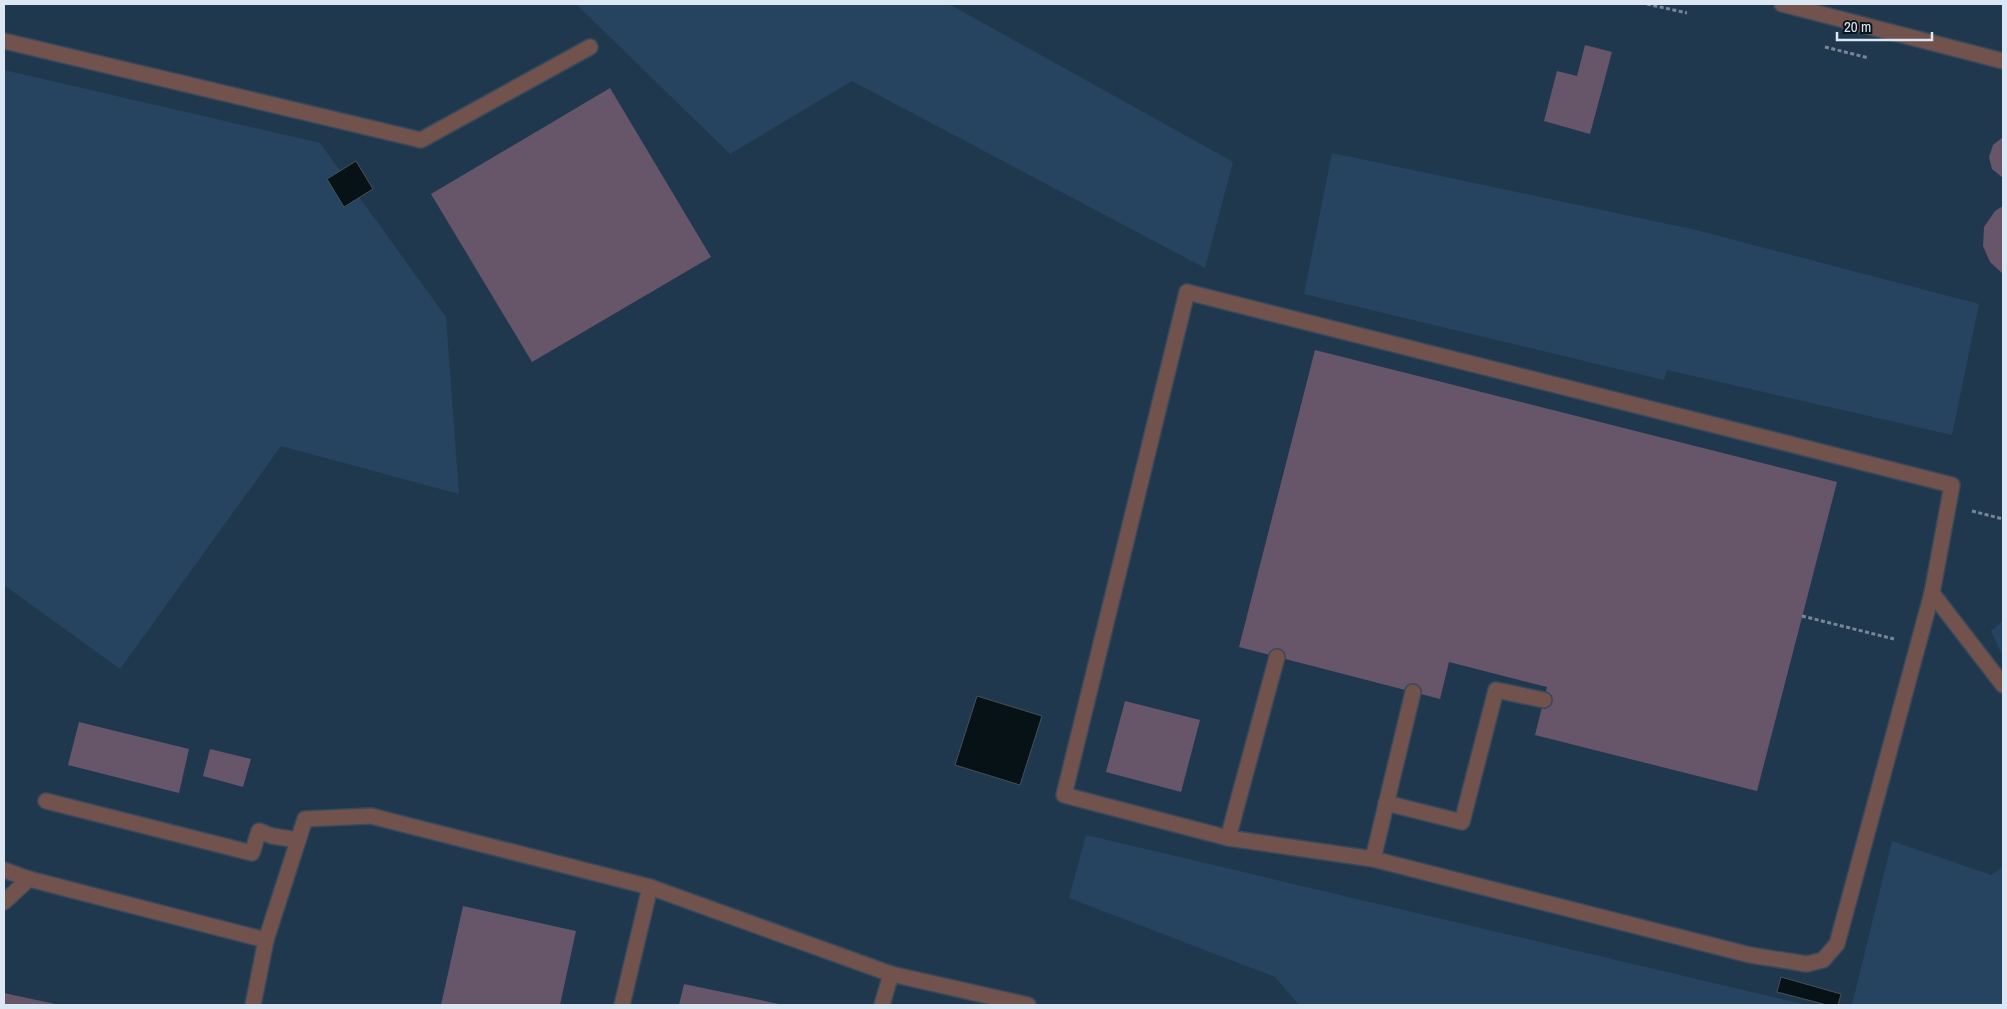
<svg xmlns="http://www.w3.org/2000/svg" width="2007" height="1009" font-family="'Archivo Narrow',sans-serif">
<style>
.built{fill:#20384e}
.green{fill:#264460}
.water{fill:#061216;stroke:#465258}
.building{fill:#67556a}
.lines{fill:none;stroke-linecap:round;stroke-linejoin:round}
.minor-casing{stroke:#384a5a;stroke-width:18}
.path{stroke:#778795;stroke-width:3;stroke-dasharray:4 2.5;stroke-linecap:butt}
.minor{stroke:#72524d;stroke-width:15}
</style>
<rect width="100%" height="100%" fill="#192c3d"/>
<rect class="built" x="4" y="4" width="1999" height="1001"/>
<g class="green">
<path d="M 576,4 L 949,4 L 1233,162 L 1205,268 L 852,81 L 730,154 Z"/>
<path d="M 4,70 L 320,143 L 446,317 L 459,494 L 281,446 L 120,669 L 4,585 Z"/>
<path d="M 1332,153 L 1696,230 L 1979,304 L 1952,435 L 1667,370 L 1664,380 L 1304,294 Z"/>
<path d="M 2003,621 L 2003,657 L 1991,631 Z"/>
<path d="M 1086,835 L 1807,1005 L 1299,1005 L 1275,977 L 1069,898 Z"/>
<path d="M 1892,841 L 1991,875 L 2003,867 L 2003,1005 L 1852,1005 Z"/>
</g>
<g class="water">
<path d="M 356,161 L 373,189 L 344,207 L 327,179 Z"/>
<path d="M 977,696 L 1042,716 L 1020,785 L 955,765 Z"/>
<path d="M 1781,977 L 1841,994 L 1838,1005 L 1827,1005 L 1777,992 Z"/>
</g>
<g class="building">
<path d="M 1585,45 L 1612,52 L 1590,134 L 1544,121 L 1557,71 L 1577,76 Z"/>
<path d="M 610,88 L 711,257 L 532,362 L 431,194 Z"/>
<path d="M 2003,137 L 2003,178 L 1992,169 L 1989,157 L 1993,145 Z"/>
<path d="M 2003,206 L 2003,274 L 1990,262 L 1983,246 L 1984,227 L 1995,211 Z"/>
<path d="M 1315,350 L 1837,482 L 1757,791 L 1535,735 L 1547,687 L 1449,662 L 1440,699 L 1239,647 Z"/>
<path d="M 1125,701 L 1200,720 L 1181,792 L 1106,772 Z"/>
<path d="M 79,722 L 189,749 L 179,793 L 68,765 Z"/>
<path d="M 210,749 L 251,759 L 243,787 L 203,776 Z"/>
<path d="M 463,906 L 576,931 L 560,1005 L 441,1005 Z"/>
<path d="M 684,984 L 779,1004 L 779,1005 L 679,1005 Z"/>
<path d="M 4,993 L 55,1004 L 55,1005 L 4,1005 Z"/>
</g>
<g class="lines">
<defs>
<g id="minor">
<path d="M 1782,4 L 2003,61"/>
<path d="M 4,41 L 421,140 L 590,47"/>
<path d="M 1187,292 L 1952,485 L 1932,593 L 1837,944 L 1823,960 L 1807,964 L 1750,955 L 1373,859 L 1228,838 L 1064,795 Z"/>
<path d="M 1932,593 L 2003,685"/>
<path d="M 46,801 L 252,853 L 259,831 L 272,836 L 298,840"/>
<path d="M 1386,803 L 1462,822 L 1496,690 L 1544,700"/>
<path d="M 1228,838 L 1277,657"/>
<path d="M 1373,859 L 1413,692"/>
<path d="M 4,870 L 29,879 L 266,940 L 305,819 L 371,816 L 650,887 L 891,974 L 1028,1005"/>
<path d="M 4,902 L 29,879"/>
<path d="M 253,1005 L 266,940"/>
<path d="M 622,1005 L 650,887"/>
<path d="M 882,1005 L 891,974"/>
</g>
</defs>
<use href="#minor" class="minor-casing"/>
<g class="path">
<path d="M 1647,4 L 1687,13"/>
<path d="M 1825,47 L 1869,58"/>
<path d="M 1972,511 L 2003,519"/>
<path d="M 1802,616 L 1894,639"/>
</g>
<use href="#minor" class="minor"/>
</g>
<rect width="2007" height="1009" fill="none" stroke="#dbe7f3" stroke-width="10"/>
<path d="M1837 32v8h95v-8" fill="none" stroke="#dbe7f3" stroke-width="2.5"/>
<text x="1844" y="32" font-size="15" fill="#dbe7f3" stroke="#0b141b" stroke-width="4" paint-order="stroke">20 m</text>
</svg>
